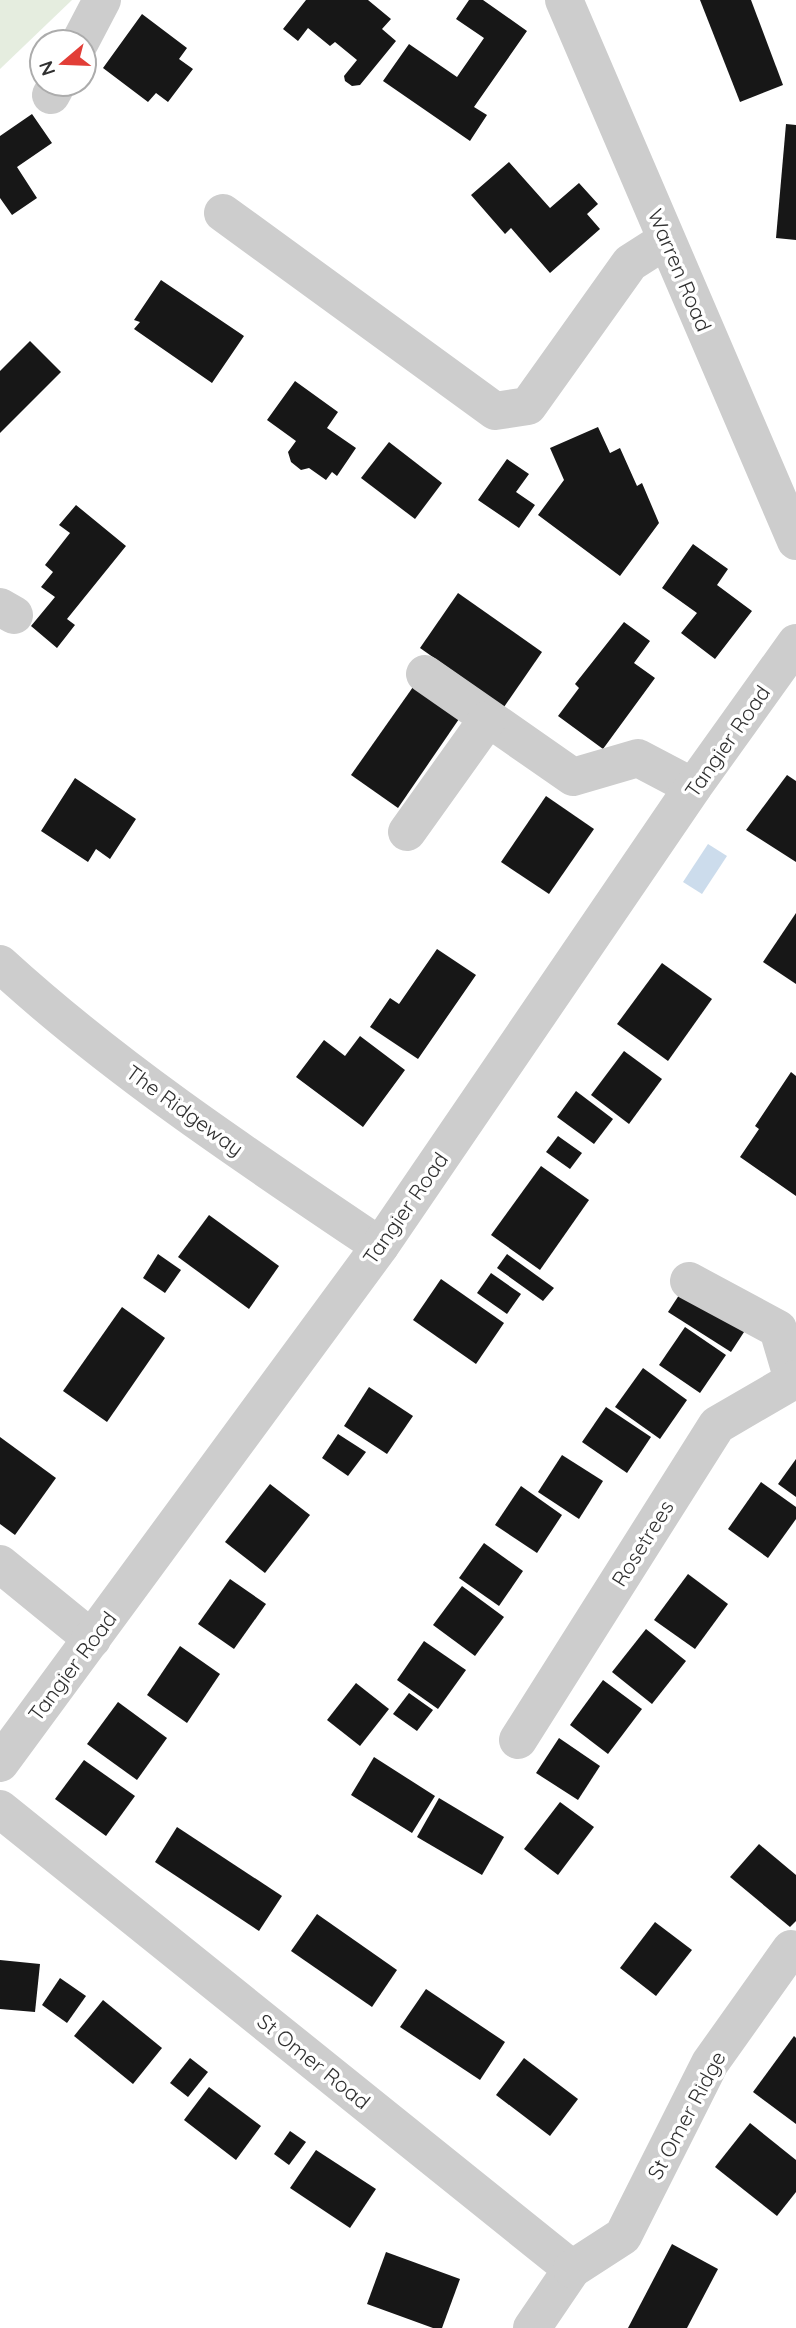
<svg xmlns="http://www.w3.org/2000/svg" width="796" height="2328" font-family="Quicksand,sans-serif">
<style>
.green{fill:#e5eddf}
.water{fill:#ccdcec}
.building{fill:#171717}
.lines{fill:none;stroke-linecap:round;stroke-linejoin:round}
.minor{stroke:#cdcdcd;stroke-width:38}
.labels{text-anchor:middle;dominant-baseline:central;stroke-width:7;stroke-linejoin:round;paint-order:stroke}
.street-label{font-size:21px;fill:#303030;stroke:#fff}
</style>
<rect width="100%" height="100%" fill="#fff"/>
<path class="green" d="M 0,0 L 72,0 L 0,69 Z"/>
<path class="water" d="M 708,844 L 727,856 L 702,894 L 683,882 Z"/>
<g class="building">
<path d="M 306,0 L 368,0 L 391,19 L 382,29 L 396,41 L 360,85 L 352,86 L 345,81 L 344,76 L 357,60 L 335,42 L 330,46 L 308,28 L 298,41 L 283,29 Z"/>
<path d="M 469,0 L 483,0 L 527,31 L 474,107 L 487,115 L 470,141 L 383,81 L 409,44 L 457,77 L 484,38 L 456,19 Z"/>
<path d="M 700,0 L 751,0 L 783,85 L 740,102 Z"/>
<path d="M 142,14 L 187,48 L 179,59 L 193,69 L 168,102 L 156,93 L 148,102 L 103,68 Z"/>
<path d="M 32,114 L 52,143 L 17,167 L 37,198 L 12,215 L 0,198 L 0,136 Z"/>
<path d="M 786,124 L 796,125 L 796,240 L 776,238 Z"/>
<path d="M 509,162 L 550,208 L 579,183 L 598,204 L 587,214 L 600,229 L 550,273 L 511,228 L 505,234 L 471,195 Z"/>
<path d="M 161,280 L 244,336 L 212,383 L 134,329 L 140,322 L 134,320 Z"/>
<path d="M 30,341 L 61,372 L 0,433 L 0,371 Z"/>
<path d="M 295,381 L 338,412 L 327,428 L 356,448 L 337,476 L 332,472 L 326,480 L 309,468 L 301,470 L 291,462 L 288,452 L 296,441 L 267,420 Z"/>
<path d="M 598,427 L 610,453 L 620,448 L 637,486 L 642,483 L 659,523 L 620,576 L 538,515 L 564,480 L 550,448 Z"/>
<path d="M 389,442 L 442,483 L 415,519 L 361,478 Z"/>
<path d="M 507,459 L 529,474 L 516,492 L 535,505 L 519,528 L 478,500 Z"/>
<path d="M 76,505 L 126,546 L 67,619 L 75,625 L 57,648 L 31,626 L 55,597 L 41,587 L 53,572 L 45,565 L 70,533 L 59,525 Z"/>
<path d="M 693,544 L 728,569 L 717,585 L 752,611 L 715,659 L 681,633 L 697,613 L 662,588 Z"/>
<path d="M 458,593 L 542,652 L 504,707 L 420,648 Z"/>
<path d="M 624,622 L 650,641 L 634,663 L 655,678 L 603,749 L 558,716 L 579,688 L 575,684 Z"/>
<path d="M 413,687 L 459,719 L 398,808 L 351,775 Z"/>
<path d="M 787,775 L 796,781 L 796,862 L 746,830 Z"/>
<path d="M 75,778 L 136,819 L 110,859 L 96,849 L 88,862 L 41,831 Z"/>
<path d="M 546,796 L 594,829 L 549,894 L 501,862 Z"/>
<path d="M 796,913 L 796,984 L 763,962 Z"/>
<path d="M 437,949 L 476,975 L 418,1059 L 370,1027 L 390,998 L 399,1004 Z"/>
<path d="M 662,963 L 712,999 L 668,1061 L 617,1024 Z"/>
<path d="M 360,1036 L 405,1070 L 363,1127 L 296,1077 L 324,1040 L 345,1056 Z"/>
<path d="M 624,1051 L 662,1079 L 629,1124 L 591,1095 Z"/>
<path d="M 791,1072 L 796,1076 L 796,1196 L 740,1157 L 759,1129 L 755,1126 Z"/>
<path d="M 576,1091 L 613,1119 L 594,1144 L 557,1117 Z"/>
<path d="M 558,1136 L 582,1153 L 570,1169 L 546,1152 Z"/>
<path d="M 541,1166 L 589,1200 L 540,1270 L 491,1235 Z"/>
<path d="M 209,1215 L 279,1266 L 249,1309 L 178,1257 Z"/>
<path d="M 158,1254 L 181,1270 L 165,1293 L 143,1278 Z"/>
<path d="M 507,1254 L 554,1288 L 543,1301 L 497,1268 Z"/>
<path d="M 491,1273 L 521,1294 L 507,1314 L 477,1293 Z"/>
<path d="M 441,1279 L 504,1323 L 476,1364 L 413,1320 Z"/>
<path d="M 683,1289 L 746,1329 L 731,1352 L 668,1312 Z"/>
<path d="M 122,1307 L 165,1338 L 107,1422 L 63,1391 Z"/>
<path d="M 685,1327 L 726,1355 L 700,1393 L 659,1365 Z"/>
<path d="M 643,1368 L 687,1400 L 660,1439 L 615,1407 Z"/>
<path d="M 369,1387 L 413,1416 L 387,1454 L 344,1426 Z"/>
<path d="M 606,1407 L 651,1437 L 627,1473 L 582,1442 Z"/>
<path d="M 338,1434 L 366,1452 L 348,1476 L 322,1458 Z"/>
<path d="M 0,1437 L 56,1478 L 15,1535 L 0,1524 Z"/>
<path d="M 562,1455 L 603,1481 L 579,1519 L 538,1492 Z"/>
<path d="M 796,1459 L 796,1497 L 778,1484 Z"/>
<path d="M 761,1482 L 796,1507 L 796,1519 L 768,1558 L 728,1529 Z"/>
<path d="M 270,1484 L 310,1515 L 265,1573 L 225,1542 Z"/>
<path d="M 521,1486 L 562,1515 L 537,1553 L 495,1525 Z"/>
<path d="M 484,1543 L 523,1571 L 499,1606 L 459,1578 Z"/>
<path d="M 688,1574 L 728,1604 L 695,1649 L 654,1620 Z"/>
<path d="M 230,1579 L 266,1604 L 234,1649 L 198,1624 Z"/>
<path d="M 462,1586 L 504,1617 L 475,1656 L 433,1625 Z"/>
<path d="M 646,1629 L 686,1661 L 652,1704 L 612,1672 Z"/>
<path d="M 424,1641 L 466,1670 L 438,1709 L 397,1680 Z"/>
<path d="M 180,1646 L 220,1674 L 187,1723 L 147,1695 Z"/>
<path d="M 603,1680 L 642,1709 L 608,1754 L 570,1725 Z"/>
<path d="M 356,1683 L 389,1709 L 360,1746 L 327,1720 Z"/>
<path d="M 409,1693 L 433,1710 L 417,1731 L 393,1714 Z"/>
<path d="M 118,1702 L 167,1738 L 137,1780 L 87,1744 Z"/>
<path d="M 559,1738 L 600,1766 L 578,1800 L 536,1773 Z"/>
<path d="M 374,1757 L 435,1796 L 412,1833 L 351,1795 Z"/>
<path d="M 84,1760 L 135,1796 L 106,1836 L 55,1799 Z"/>
<path d="M 439,1798 L 504,1837 L 482,1875 L 417,1837 Z"/>
<path d="M 560,1802 L 594,1827 L 558,1875 L 524,1849 Z"/>
<path d="M 177,1827 L 282,1896 L 259,1931 L 155,1862 Z"/>
<path d="M 759,1844 L 796,1875 L 796,1921 L 790,1927 L 730,1877 Z"/>
<path d="M 317,1914 L 397,1970 L 372,2007 L 291,1951 Z"/>
<path d="M 655,1922 L 692,1950 L 656,1996 L 620,1968 Z"/>
<path d="M 0,1960 L 40,1964 L 35,2012 L 0,2009 Z"/>
<path d="M 60,1978 L 86,1996 L 67,2023 L 42,2005 Z"/>
<path d="M 426,1989 L 505,2042 L 480,2080 L 400,2027 Z"/>
<path d="M 103,2000 L 162,2048 L 133,2084 L 74,2036 Z"/>
<path d="M 794,2036 L 796,2038 L 796,2124 L 753,2092 Z"/>
<path d="M 190,2058 L 208,2072 L 188,2097 L 170,2083 Z"/>
<path d="M 524,2058 L 578,2099 L 550,2136 L 496,2095 Z"/>
<path d="M 209,2087 L 261,2126 L 236,2160 L 184,2120 Z"/>
<path d="M 750,2123 L 796,2160 L 796,2192 L 777,2216 L 715,2167 Z"/>
<path d="M 290,2131 L 306,2142 L 289,2165 L 274,2154 Z"/>
<path d="M 316,2150 L 376,2189 L 350,2228 L 290,2188 Z"/>
<path d="M 672,2244 L 718,2269 L 687,2328 L 628,2328 Z"/>
<path d="M 386,2252 L 460,2279 L 442,2328 L 433,2328 L 367,2304 Z"/>
</g>
<g class="lines">
<g class="minor">
<path d="M 564,0 L 796,541"/>
<path d="M 80,42 L 102,0"/>
<path d="M 51,95 L 57,84"/>
<path d="M 223,213 L 495,411 L 528,406 L 630,263 L 666,240"/>
<path d="M 0,607 L 14,615"/>
<path d="M 425,674 L 573,777 L 638,758 L 693,787"/>
<path d="M 407,832 L 487,720"/>
<path d="M 0,964 C 116,1070 249,1158 380,1246"/>
<path d="M 689,1281 L 778,1329 L 793,1380"/>
<path d="M 0,1564 L 92,1639"/>
<path d="M 518,1740 L 717,1425 L 796,1379"/>
<path d="M 0,1763 L 380,1246 L 693,787 L 796,643"/>
<path d="M 0,1809 L 572,2269 L 532,2328"/>
<path d="M 572,2269 L 623,2236 L 710,2063 L 791,1949"/>
</g>
</g>
<g class="labels">
<g class="street-label">
<text transform="translate(680 270) rotate(67)">Warren Road</text>
<text transform="translate(727 741) rotate(-55)">Tangier Road</text>
<text transform="translate(185 1110) rotate(36)">The Ridgeway</text>
<text transform="translate(405 1208) rotate(-55)">Tangier Road</text>
<text transform="translate(642 1543) rotate(-58)">Rosetrees</text>
<text transform="translate(72 1666) rotate(-53)">Tangier Road</text>
<text transform="translate(314 2061) rotate(39)">St Omer Road</text>
<text transform="translate(686 2115) rotate(-62)">St Omer Ridge</text>
</g>
</g>
<g transform="translate(63 63) rotate(251)"><circle r="33" fill="#ffffff" stroke="#acacac" stroke-width="2"/>
<path d="M0-5L12 26L0 18L-12 26Z" fill="#e23e37"/>
<text y="-10" font-size="19" font-weight="bold" text-anchor="middle" fill="#303030">N</text>
</g>
</svg>
